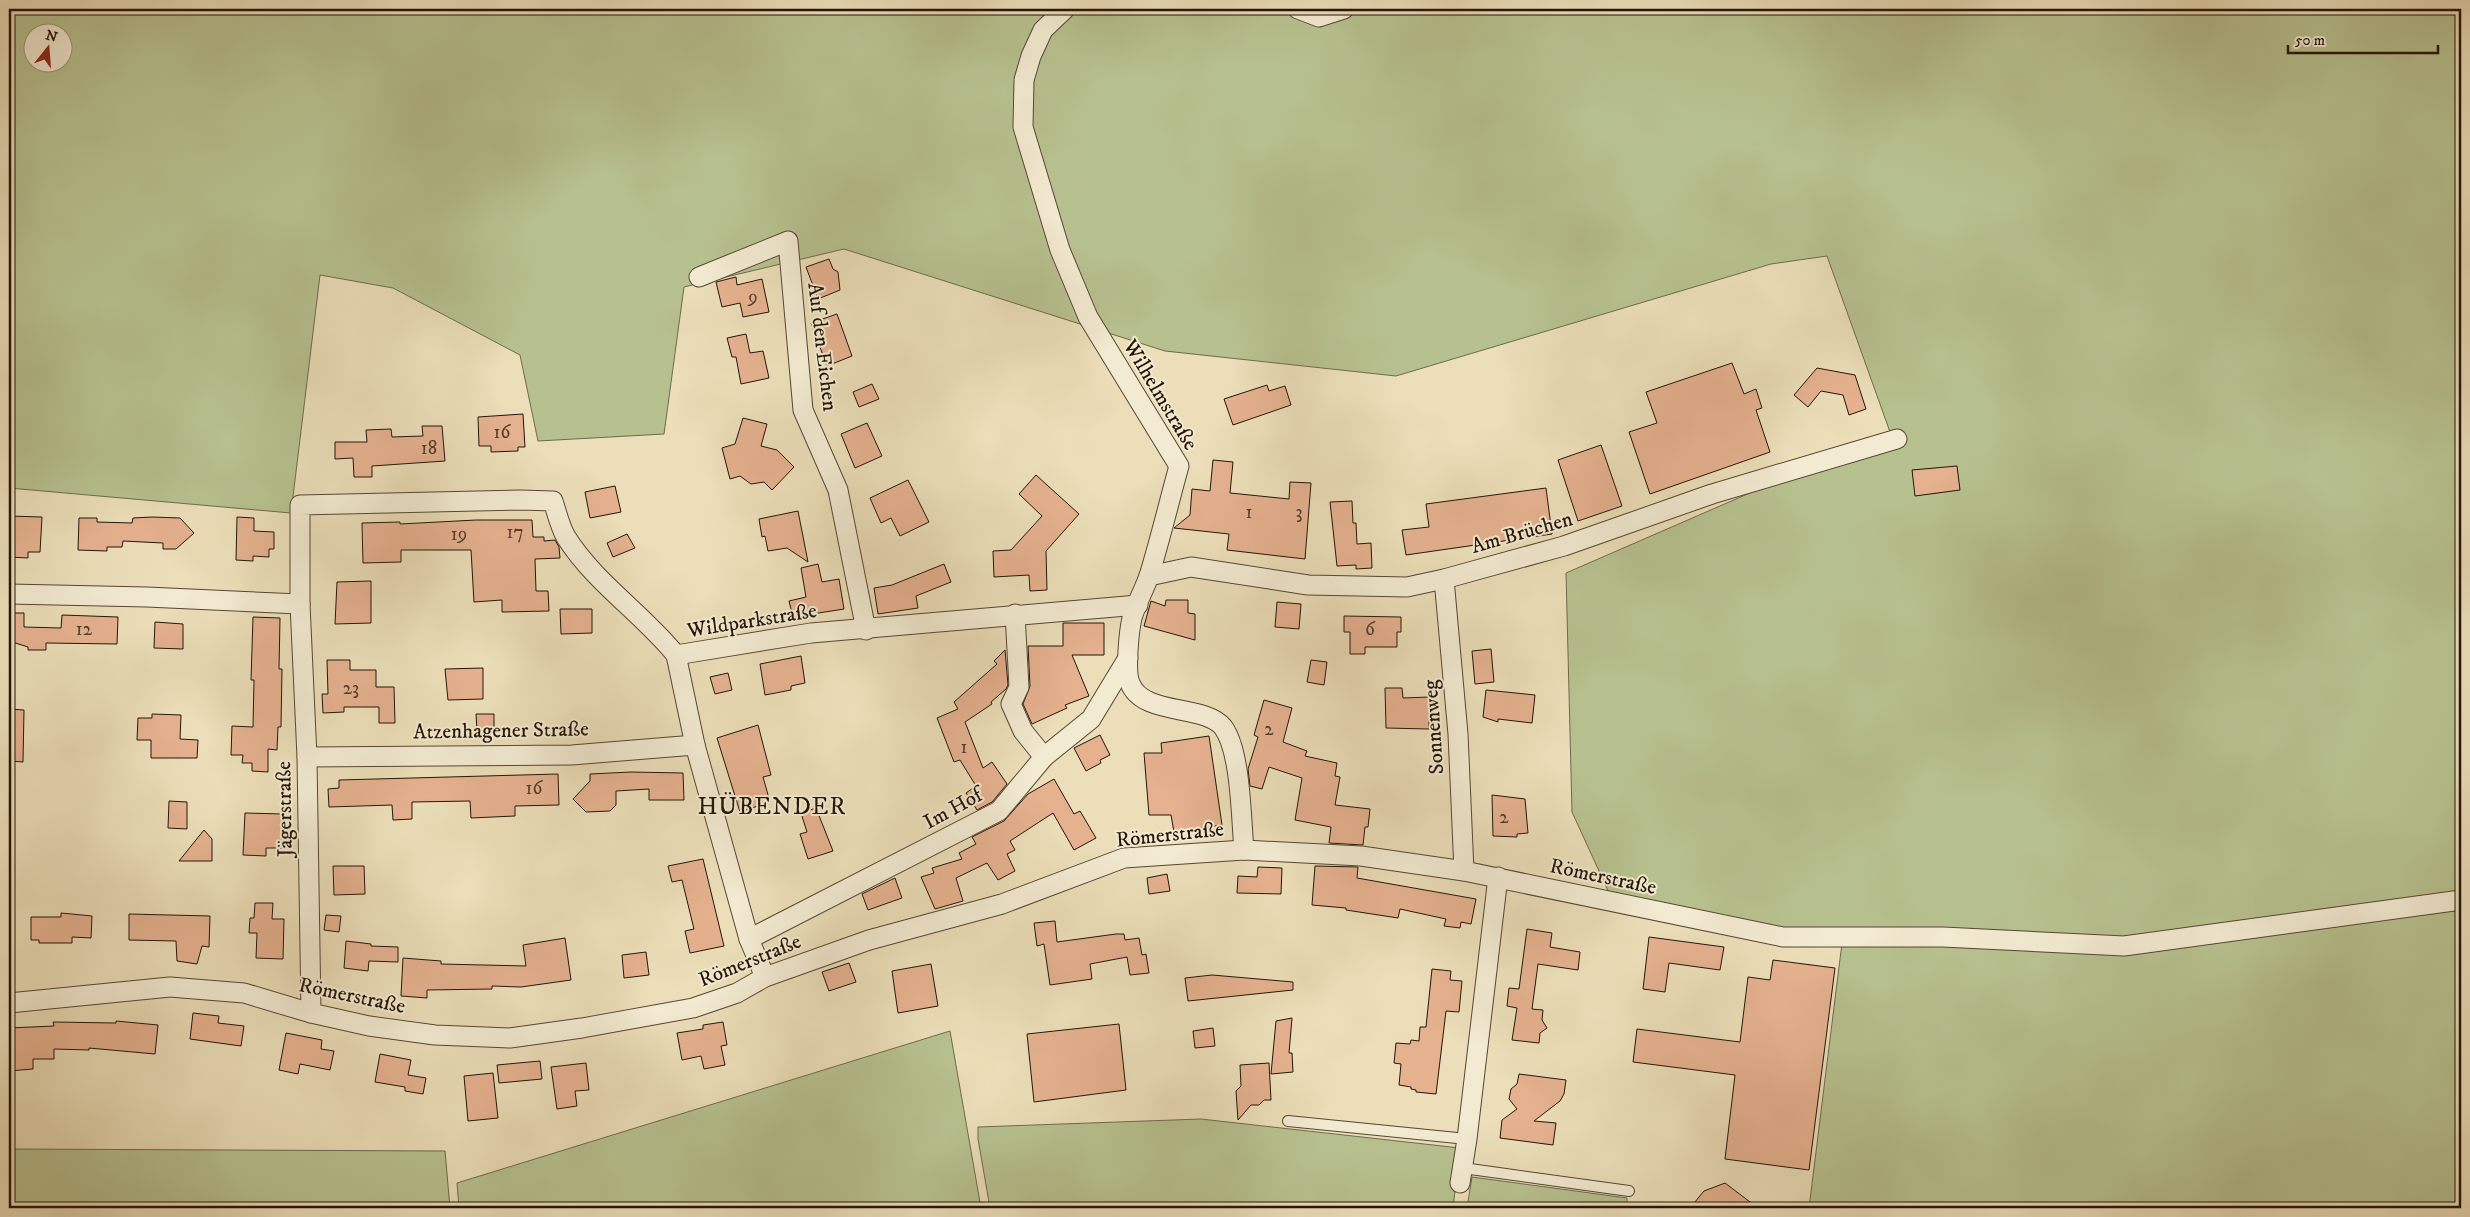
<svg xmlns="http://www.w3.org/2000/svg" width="2470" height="1217" font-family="'IM FELL DW Pica',serif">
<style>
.green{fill:#b7c18f;stroke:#6e6b4c;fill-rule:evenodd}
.building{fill:#e5b18f;stroke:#241508}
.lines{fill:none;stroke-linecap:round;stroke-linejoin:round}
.lane-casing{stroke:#564734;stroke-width:12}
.street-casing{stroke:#564734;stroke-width:21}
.lane{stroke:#f2ead1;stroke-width:10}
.street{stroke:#f2ead1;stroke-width:19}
.labels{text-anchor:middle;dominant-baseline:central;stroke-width:4;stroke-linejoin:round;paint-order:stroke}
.number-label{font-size:19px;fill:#543c2a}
.street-label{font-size:21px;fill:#241508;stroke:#f2ead1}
.quarter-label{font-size:24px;letter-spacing:1px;fill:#241508;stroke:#f2ead1}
</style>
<rect width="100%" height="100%" fill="#ebdeb8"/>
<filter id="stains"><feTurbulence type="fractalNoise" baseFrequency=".004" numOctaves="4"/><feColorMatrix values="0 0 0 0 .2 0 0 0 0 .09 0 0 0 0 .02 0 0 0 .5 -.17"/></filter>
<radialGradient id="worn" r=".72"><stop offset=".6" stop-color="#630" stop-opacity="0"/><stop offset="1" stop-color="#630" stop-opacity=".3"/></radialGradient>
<g class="green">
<path d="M 9,9 L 2461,9 L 2461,1208 L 1809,1208 L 1842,943 L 1615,906 L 1572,812 L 1566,573 L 1890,432 L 1827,256 L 1771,264 L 1396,376 L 1165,351 L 844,249 L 684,287 L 664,434 L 538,441 L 520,355 L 393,288 L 320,275 L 291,513 L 9,488 ZM 32,32 L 62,32 L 62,62 L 32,62 Z"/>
<path d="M 950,1031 L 981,1208 L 459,1208 L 457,1183 Z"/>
<path d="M 1201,1119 L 1460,1148 L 1453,1208 L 990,1208 L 978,1139 L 978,1127 Z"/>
<path d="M 9,1149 L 445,1151 L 450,1208 L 9,1208 Z"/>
<path d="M 1472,1177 L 1627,1198 L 1627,1208 L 1467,1208 Z"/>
</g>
<g class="building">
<path d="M 829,259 L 833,269 L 838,272 L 840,290 L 818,299 L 806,267 Z"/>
<path d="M 736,277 L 737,285 L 762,279 L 769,312 L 743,317 L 740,303 L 722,307 L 716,282 Z"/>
<path d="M 837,314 L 852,356 L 827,366 L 811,323 Z"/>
<path d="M 746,334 L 750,353 L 763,351 L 769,378 L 741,384 L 736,357 L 732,357 L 727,338 Z"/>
<path d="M 1732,363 L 1744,394 L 1756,389 L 1762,408 L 1756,410 L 1770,452 L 1650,494 L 1629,432 L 1657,423 L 1646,392 Z"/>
<path d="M 1817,368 L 1855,375 L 1866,409 L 1849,415 L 1843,395 L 1821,391 L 1808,407 L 1794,395 Z"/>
<path d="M 872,384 L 879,399 L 859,407 L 853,392 Z"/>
<path d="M 1267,385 L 1269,391 L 1285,386 L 1291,405 L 1233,425 L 1224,399 Z"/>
<path d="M 523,414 L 525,447 L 518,447 L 518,451 L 491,452 L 491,446 L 479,446 L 478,417 Z"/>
<path d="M 743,418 L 767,424 L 761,446 L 777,450 L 794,467 L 772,490 L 764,482 L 751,484 L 740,476 L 730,479 L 722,448 L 735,444 Z"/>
<path d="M 867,423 L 882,456 L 855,468 L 841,434 Z"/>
<path d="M 422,426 L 442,426 L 445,461 L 372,466 L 372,477 L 354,477 L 353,458 L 335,459 L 335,442 L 367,442 L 366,430 L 391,429 L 392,437 L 423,436 Z"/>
<path d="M 1601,445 L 1622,506 L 1578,521 L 1558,460 Z"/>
<path d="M 1213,460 L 1233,462 L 1230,493 L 1289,499 L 1290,482 L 1311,483 L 1305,559 L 1227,550 L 1229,534 L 1174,528 L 1190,515 L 1192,489 L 1210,491 Z"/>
<path d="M 1957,466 L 1960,490 L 1915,496 L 1912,470 Z"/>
<path d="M 1036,475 L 1079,514 L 1046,551 L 1047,590 L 1030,591 L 1029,575 L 994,577 L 993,551 L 1011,550 L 1042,516 L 1019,494 Z"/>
<path d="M 908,480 L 929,522 L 900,536 L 891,518 L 881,523 L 870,498 Z"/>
<path d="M 615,486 L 621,512 L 590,518 L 585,492 Z"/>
<path d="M 1546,488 L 1552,534 L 1406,555 L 1402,530 L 1429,527 L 1426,504 Z"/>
<path d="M 1352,501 L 1353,523 L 1356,523 L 1357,544 L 1371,543 L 1372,568 L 1356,569 L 1356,565 L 1337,566 L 1330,502 Z"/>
<path d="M 798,511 L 808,562 L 787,548 L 768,551 L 765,536 L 762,537 L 759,519 Z"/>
<path d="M 9,516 L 42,517 L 40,552 L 28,552 L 28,558 L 9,557 Z"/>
<path d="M 152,517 L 180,518 L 194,533 L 176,549 L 163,549 L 163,543 L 123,541 L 122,547 L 107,547 L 107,551 L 78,550 L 79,518 L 97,518 L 97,522 L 132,523 L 133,518 Z"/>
<path d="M 237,517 L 254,518 L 254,531 L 274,532 L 274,549 L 269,549 L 269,557 L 253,556 L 253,561 L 236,560 Z"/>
<path d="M 476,520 L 532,520 L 533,537 L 544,537 L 544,541 L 555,540 L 559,547 L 560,558 L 535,559 L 536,591 L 548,591 L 549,611 L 502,612 L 502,600 L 474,602 L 471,550 L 401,550 L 401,562 L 363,563 L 362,523 L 400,522 L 400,524 Z"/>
<path d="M 627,534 L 635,548 L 613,557 L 607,543 Z"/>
<path d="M 818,564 L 822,582 L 839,579 L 844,609 L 793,617 L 789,601 L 806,597 L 801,568 Z"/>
<path d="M 944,564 L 951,582 L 916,596 L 918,608 L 878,614 L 874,588 L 892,585 Z"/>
<path d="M 371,581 L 371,623 L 335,624 L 337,582 Z"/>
<path d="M 1166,600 L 1188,600 L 1188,613 L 1195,614 L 1195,640 L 1144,626 L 1151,601 L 1165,606 Z"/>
<path d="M 1277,602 L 1301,604 L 1299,629 L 1275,627 Z"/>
<path d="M 560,609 L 592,609 L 592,633 L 561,634 Z"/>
<path d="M 9,613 L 24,613 L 24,627 L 61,628 L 62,615 L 118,617 L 117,644 L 46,643 L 46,650 L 28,650 L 28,647 L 9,641 Z"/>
<path d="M 1344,616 L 1401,617 L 1401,632 L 1397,632 L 1397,647 L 1365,647 L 1365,654 L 1350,654 L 1350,632 L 1344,632 Z"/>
<path d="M 253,617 L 280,618 L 279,669 L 282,669 L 281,727 L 278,727 L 277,750 L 268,749 L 268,772 L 252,771 L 252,763 L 242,763 L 243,755 L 231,755 L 232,726 L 253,727 L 254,680 L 251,680 Z"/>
<path d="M 155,622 L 183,624 L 183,649 L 154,648 Z"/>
<path d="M 1063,623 L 1104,623 L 1104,655 L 1072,655 L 1089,696 L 1065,705 L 1067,708 L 1032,724 L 1023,704 L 1030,686 L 1028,646 L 1063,646 Z"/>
<path d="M 1491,649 L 1494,682 L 1475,684 L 1472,651 Z"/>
<path d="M 1005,650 L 1008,685 L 1006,689 L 991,702 L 992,704 L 965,722 L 983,768 L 992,762 L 1007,784 L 992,802 L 977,810 L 966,793 L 976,786 L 960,760 L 954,762 L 937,718 L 958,709 L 954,702 L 997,664 L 994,661 Z"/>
<path d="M 801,656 L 805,683 L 791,686 L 791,690 L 765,695 L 760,664 Z"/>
<path d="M 327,660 L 350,660 L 350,670 L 376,670 L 376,687 L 394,687 L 395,723 L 379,723 L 379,707 L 344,707 L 344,712 L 323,713 L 322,694 L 328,694 Z"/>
<path d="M 1311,660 L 1327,662 L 1324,685 L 1307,682 Z"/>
<path d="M 483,668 L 483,699 L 448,700 L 445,669 Z"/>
<path d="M 728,673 L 732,690 L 715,694 L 710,677 Z"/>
<path d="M 1385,688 L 1402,688 L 1403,698 L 1429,697 L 1429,729 L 1386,728 Z"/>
<path d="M 1486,690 L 1535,695 L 1532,723 L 1498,719 L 1498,722 L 1483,717 Z"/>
<path d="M 1264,700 L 1292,708 L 1283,742 L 1307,751 L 1305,756 L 1337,763 L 1335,776 L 1340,777 L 1335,805 L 1370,809 L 1368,827 L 1365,827 L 1363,845 L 1329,843 L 1331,827 L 1295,820 L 1302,778 L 1269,767 L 1262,789 L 1250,786 L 1248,769 L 1258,737 L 1254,735 Z"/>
<path d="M 9,709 L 24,710 L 23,762 L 9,761 Z"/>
<path d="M 152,714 L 181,715 L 180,739 L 198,740 L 197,758 L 151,758 L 151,740 L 137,740 L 138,718 L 152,718 Z"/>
<path d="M 476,714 L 494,714 L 494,731 L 477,731 Z"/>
<path d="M 758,725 L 771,775 L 763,777 L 770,802 L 740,812 L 717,738 Z"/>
<path d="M 1100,735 L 1110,755 L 1100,760 L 1101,763 L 1086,771 L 1074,748 Z"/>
<path d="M 1209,736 L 1222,825 L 1174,832 L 1171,815 L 1149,815 L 1144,753 L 1162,753 L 1161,743 Z"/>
<path d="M 631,772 L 683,773 L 684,800 L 649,800 L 649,789 L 616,791 L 616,805 L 610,811 L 586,812 L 573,799 L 590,781 L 590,774 Z"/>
<path d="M 558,774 L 559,805 L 515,806 L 515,816 L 471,818 L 470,801 L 412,802 L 412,819 L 393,820 L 392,805 L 329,807 L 328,789 L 339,788 L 339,780 Z"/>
<path d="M 1054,779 L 1074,814 L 1080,811 L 1096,838 L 1074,850 L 1053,813 L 1010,841 L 1015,850 L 1007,854 L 1015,871 L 998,880 L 987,863 L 956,878 L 963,901 L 935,909 L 921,877 L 934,873 L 932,868 L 962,859 L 959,853 L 976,844 L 972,837 L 1004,821 L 1028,794 Z"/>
<path d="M 1492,795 L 1525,799 L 1528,833 L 1517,834 L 1517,837 L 1493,836 Z"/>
<path d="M 169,801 L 187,802 L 187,829 L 168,828 Z"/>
<path d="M 816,808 L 833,851 L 808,859 L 800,834 L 807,832 L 801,813 Z"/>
<path d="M 245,813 L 283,814 L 282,848 L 266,848 L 266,856 L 243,855 Z"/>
<path d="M 204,830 L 212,839 L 212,861 L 179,861 Z"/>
<path d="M 703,859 L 724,946 L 690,953 L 685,931 L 694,929 L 682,880 L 672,882 L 668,866 Z"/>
<path d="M 333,866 L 364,866 L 365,894 L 334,895 Z"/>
<path d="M 1315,866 L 1358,867 L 1357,878 L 1476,899 L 1471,924 L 1461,922 L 1460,928 L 1444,926 L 1446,919 L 1400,909 L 1398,918 L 1346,910 L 1346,908 L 1312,905 Z"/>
<path d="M 1258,867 L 1282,868 L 1281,894 L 1237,893 L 1238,876 L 1257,877 Z"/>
<path d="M 1167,874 L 1170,891 L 1149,894 L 1147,878 Z"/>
<path d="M 895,878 L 902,898 L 868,910 L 862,894 Z"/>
<path d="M 255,903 L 273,903 L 272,919 L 284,919 L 283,959 L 256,958 L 257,933 L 249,933 L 250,918 L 254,918 Z"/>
<path d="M 61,913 L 92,916 L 91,938 L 72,937 L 72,943 L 39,943 L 39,940 L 31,940 L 31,917 L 61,917 Z"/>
<path d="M 129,914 L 210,916 L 209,947 L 202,946 L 197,964 L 177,961 L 176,941 L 129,940 Z"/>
<path d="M 326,915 L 341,916 L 339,932 L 324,930 Z"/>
<path d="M 1055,921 L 1057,942 L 1116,934 L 1124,934 L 1125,940 L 1139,938 L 1142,955 L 1146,954 L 1149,973 L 1130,975 L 1127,957 L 1090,964 L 1092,979 L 1050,985 L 1044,944 L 1037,946 L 1034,923 Z"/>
<path d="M 1527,929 L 1552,933 L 1550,947 L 1580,952 L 1578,970 L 1538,964 L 1532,1009 L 1543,1010 L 1542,1020 L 1547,1028 L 1540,1033 L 1539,1043 L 1512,1040 L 1517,1008 L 1507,1006 L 1509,988 L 1519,989 Z"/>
<path d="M 1649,937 L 1724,947 L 1720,970 L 1669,963 L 1665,992 L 1643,989 Z"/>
<path d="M 565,938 L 571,980 L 521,987 L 492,986 L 492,989 L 427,990 L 427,998 L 401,996 L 403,958 L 441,961 L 441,964 L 526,966 L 523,945 Z"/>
<path d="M 346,941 L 371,944 L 371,946 L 398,947 L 398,962 L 369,961 L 368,971 L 344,968 Z"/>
<path d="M 646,952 L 649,975 L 624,978 L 622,955 Z"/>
<path d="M 1773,960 L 1835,968 L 1809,1170 L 1725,1159 L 1735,1075 L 1633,1062 L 1637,1029 L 1740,1042 L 1748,977 L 1770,980 Z"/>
<path d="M 849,963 L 856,982 L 829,991 L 822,972 Z"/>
<path d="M 931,964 L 938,1006 L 898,1013 L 892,971 Z"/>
<path d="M 1432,969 L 1451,971 L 1450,980 L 1462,981 L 1459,1012 L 1446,1011 L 1436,1094 L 1416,1092 L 1416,1090 L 1411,1089 L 1411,1087 L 1399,1085 L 1401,1064 L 1394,1063 L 1396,1043 L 1410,1044 L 1411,1040 L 1419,1041 L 1420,1027 L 1426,1027 Z"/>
<path d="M 1212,975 L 1293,982 L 1293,990 L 1188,1001 L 1185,978 Z"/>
<path d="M 193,1013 L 219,1016 L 218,1023 L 244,1026 L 241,1046 L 190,1039 Z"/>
<path d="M 1292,1018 L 1289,1053 L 1292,1053 L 1293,1072 L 1271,1074 L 1276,1021 Z"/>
<path d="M 116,1021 L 158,1025 L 155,1054 L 89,1048 L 89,1050 L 54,1049 L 54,1059 L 33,1059 L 33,1069 L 9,1071 L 9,1028 L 54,1026 L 53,1022 L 116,1023 Z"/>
<path d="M 723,1022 L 727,1045 L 721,1046 L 725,1065 L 704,1069 L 701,1056 L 682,1060 L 677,1033 L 703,1029 L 703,1025 Z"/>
<path d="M 1119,1024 L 1126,1090 L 1034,1102 L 1027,1034 Z"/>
<path d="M 1213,1028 L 1215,1046 L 1195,1048 L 1193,1031 Z"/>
<path d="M 286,1033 L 322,1040 L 321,1049 L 334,1051 L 330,1070 L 300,1064 L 298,1074 L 279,1070 Z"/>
<path d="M 380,1054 L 411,1060 L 408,1075 L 426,1078 L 423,1094 L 405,1091 L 405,1087 L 375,1082 Z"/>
<path d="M 540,1061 L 542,1079 L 499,1083 L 497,1065 Z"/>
<path d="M 586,1063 L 589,1090 L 575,1091 L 577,1106 L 557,1109 L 551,1067 Z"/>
<path d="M 1269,1063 L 1271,1100 L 1264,1100 L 1259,1105 L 1251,1105 L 1238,1120 L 1236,1091 L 1241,1086 L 1240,1065 Z"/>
<path d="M 493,1073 L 498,1118 L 468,1121 L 464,1076 Z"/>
<path d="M 1519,1074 L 1566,1080 L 1564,1094 L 1560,1101 L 1534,1121 L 1556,1123 L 1553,1145 L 1500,1138 L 1502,1120 L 1517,1109 L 1509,1099 L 1511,1089 L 1517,1084 Z"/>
<path d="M 1725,1183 L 1758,1208 L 1690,1208 L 1704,1191 Z"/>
</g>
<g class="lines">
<defs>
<g id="lane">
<path d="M 1288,1121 L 1467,1139"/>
<path d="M 1463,1168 L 1629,1191"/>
</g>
<g id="street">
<path d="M 1065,9 L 1043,30 L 1031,56 L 1024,80 L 1023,127 L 1060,250 L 1088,317 L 1179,466 C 1169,502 1160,540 1149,576 C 1144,590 1136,604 1132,618 C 1129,631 1125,671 1130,683 C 1142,716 1204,704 1223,727 C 1241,751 1241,818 1244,850"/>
<path d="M 1298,9 L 1319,17 L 1344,9"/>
<path d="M 699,277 L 788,241 L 803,410 L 838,490 L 866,630"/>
<path d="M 1149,576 L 1191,567 L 1308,585 L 1407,587 L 1444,579 L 1564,546 L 1712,494 L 1897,439"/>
<path d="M 1444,579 L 1458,734 L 1464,871"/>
<path d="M 9,594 L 147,597 L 300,604 L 300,505 L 521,500 L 553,501 C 557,513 560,527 566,537 C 594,582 643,614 676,655 L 811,633 L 1138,605"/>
<path d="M 300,604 L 307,757 L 311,1013"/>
<path d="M 1015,614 L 1019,687 L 1011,704 L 1023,731 L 1044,757"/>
<path d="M 676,655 L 695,745"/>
<path d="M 307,757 L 572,755 L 695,745 L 749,939 L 765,977"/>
<path d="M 749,939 L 999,811 L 1044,757 L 1091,719 L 1128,658"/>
<path d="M 9,1003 L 170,987 L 244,993 L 311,1013 L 369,1026 L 435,1035 L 510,1038 L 582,1028 L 693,1008 L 737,993 L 765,977 L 869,940 L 1002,904 L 1124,858 L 1244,850 L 1361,856 L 1464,871 L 1783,937 L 1943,937 L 2124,946 L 2461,900"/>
<path d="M 1460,1183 L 1467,1139 L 1498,877"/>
</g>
</defs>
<use href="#lane" class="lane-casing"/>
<use href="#street" class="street-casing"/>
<use href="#lane" class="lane"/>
<use href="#street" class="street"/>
</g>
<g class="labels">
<g class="number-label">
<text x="753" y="297">9</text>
<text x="502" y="432">16</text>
<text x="429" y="448">18</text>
<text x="1249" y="512">1</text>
<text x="1299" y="512">3</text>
<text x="515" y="532">17</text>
<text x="459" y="534">19</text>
<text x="84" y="629">12</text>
<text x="1370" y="629">6</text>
<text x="351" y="688">23</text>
<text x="1269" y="729">2</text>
<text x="964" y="747">1</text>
<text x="534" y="788">16</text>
<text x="1504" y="817">2</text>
</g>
<g class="street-label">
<text transform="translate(822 347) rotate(83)">Auf den Eichen</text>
<text transform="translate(1160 395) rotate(59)">Wilhelmstraße</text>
<text transform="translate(1522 533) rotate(-16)">Am Brüchen</text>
<text transform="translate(752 621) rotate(-9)">Wildparkstraße</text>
<text transform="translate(1434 727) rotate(-94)">Sonnenweg</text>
<text transform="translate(501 731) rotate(-1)">Atzenhagener Straße</text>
<text transform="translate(285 809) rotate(-91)">Jägerstraße</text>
<text transform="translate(953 809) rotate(-29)">Im Hof</text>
<text transform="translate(1170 835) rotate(-6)">Römerstraße</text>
<text transform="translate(1603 877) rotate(12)">Römerstraße</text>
<text transform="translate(750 961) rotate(-22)">Römerstraße</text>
<text transform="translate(352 996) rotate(12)">Römerstraße</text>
</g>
<g class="quarter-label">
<text x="772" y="807">HÜBENDER</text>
</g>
</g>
<rect width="2470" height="1217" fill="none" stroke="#ebdeb8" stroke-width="30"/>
<rect x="10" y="10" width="2450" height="1197" fill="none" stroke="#241508" stroke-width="2.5"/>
<rect x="15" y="15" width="2440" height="1187" fill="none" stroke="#241508"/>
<g transform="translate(48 48) rotate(17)"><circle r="24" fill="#f2ead1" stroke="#a09581"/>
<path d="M0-4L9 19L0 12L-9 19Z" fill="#8f2418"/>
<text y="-8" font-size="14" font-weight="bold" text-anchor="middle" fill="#241508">N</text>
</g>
<path d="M2288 45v8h150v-8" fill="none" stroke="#241508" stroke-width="2.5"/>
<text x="2295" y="45" font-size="15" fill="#241508" stroke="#f2ead1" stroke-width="4" paint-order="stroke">50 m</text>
<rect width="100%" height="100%" filter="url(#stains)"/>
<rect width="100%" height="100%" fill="url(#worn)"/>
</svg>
